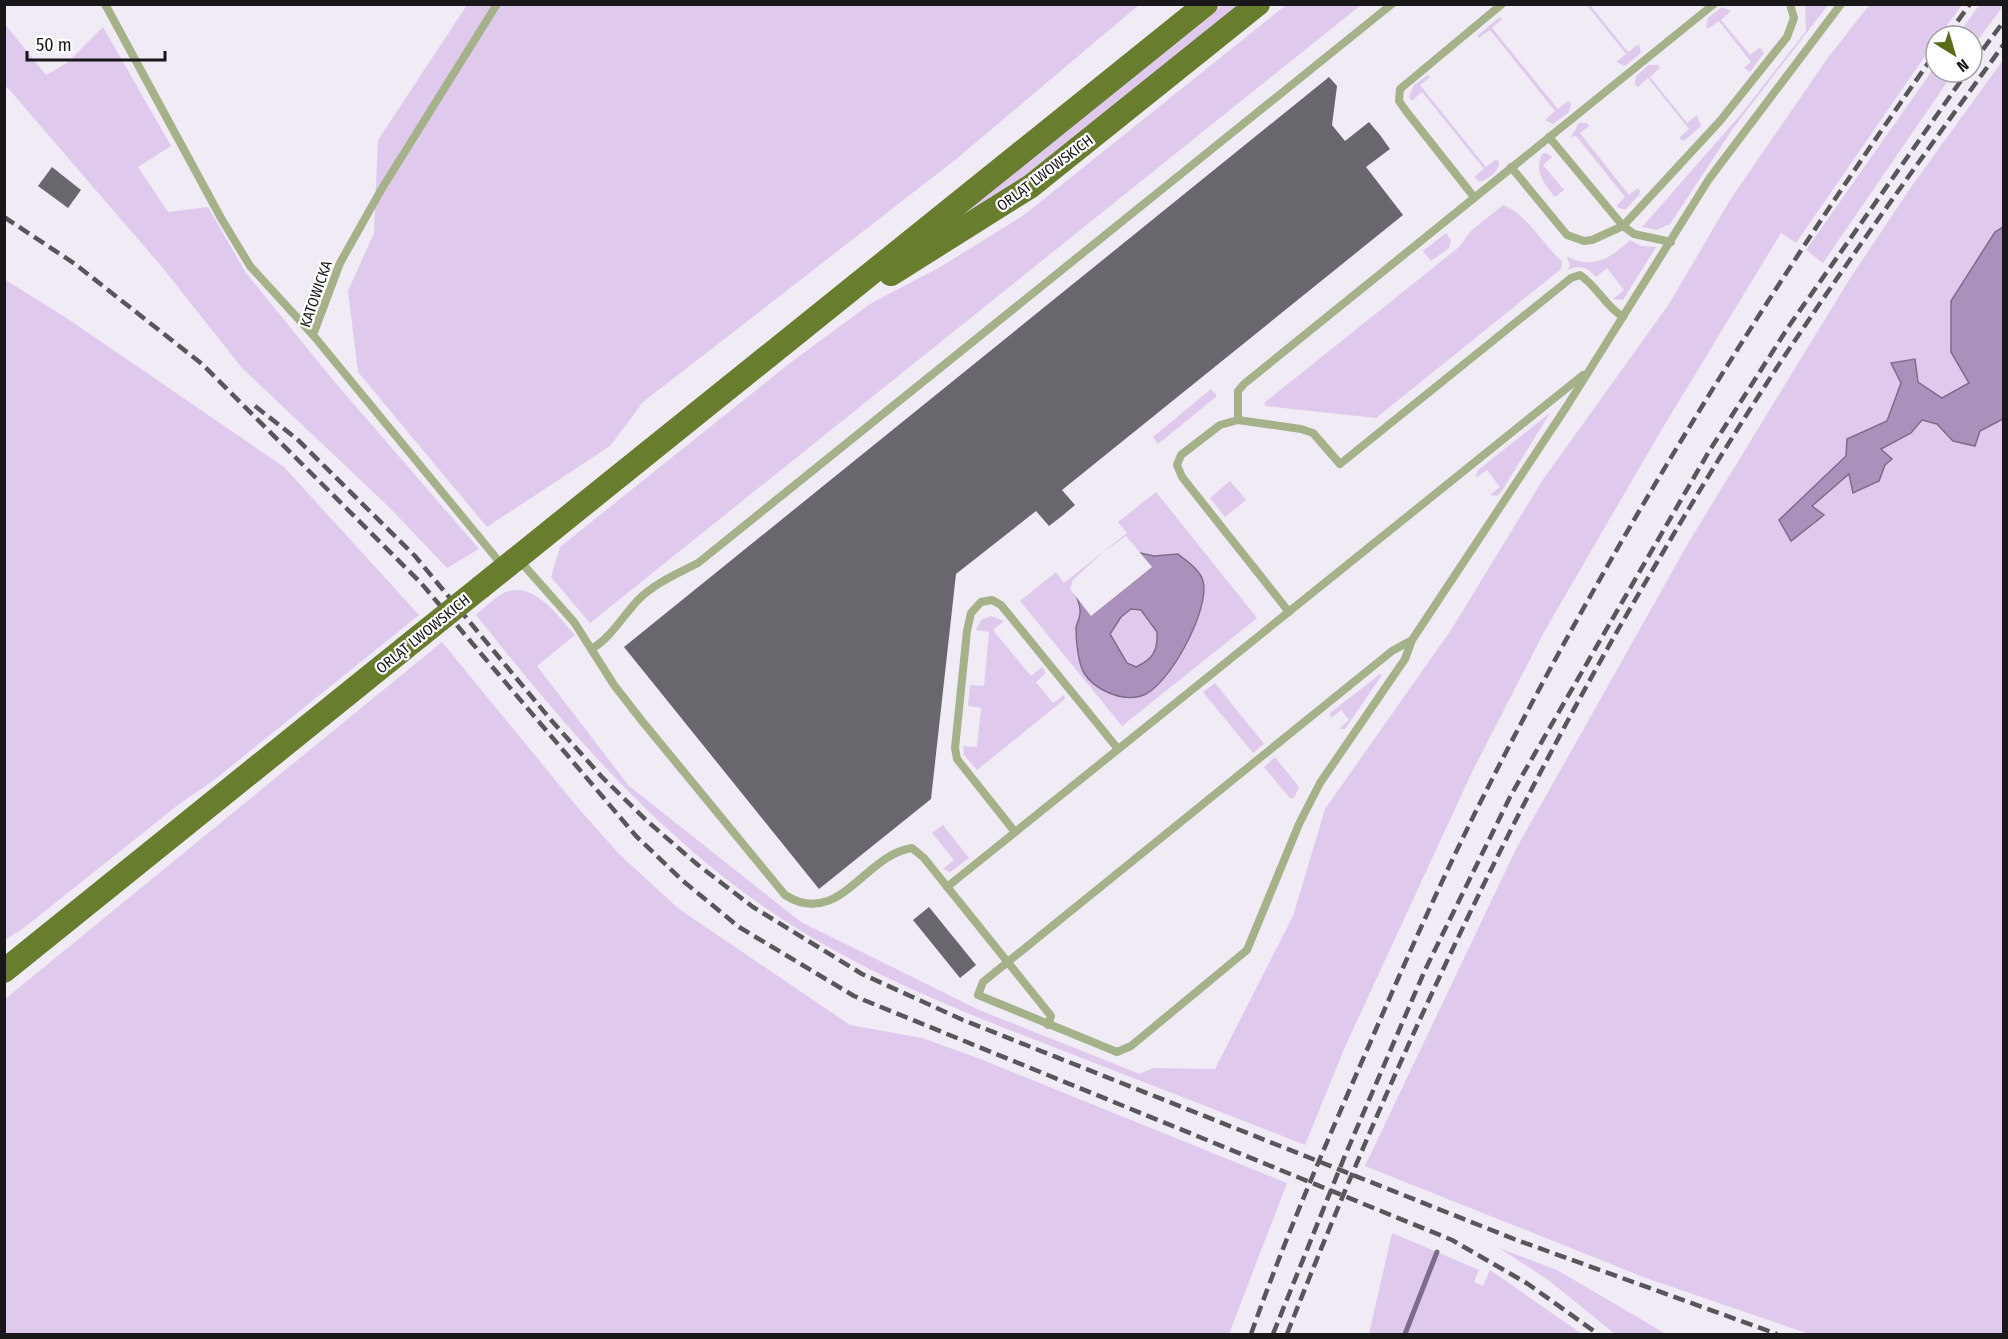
<svg xmlns="http://www.w3.org/2000/svg" width="2008" height="1339" font-family="'Fira Sans Condensed',sans-serif">
<style>
.green{fill:#dfcaed}
.water{fill:#aa91bb;stroke:#7e6c8b;stroke-width:1.5;fill-rule:evenodd}
.pier{fill:#f0ebf4}
.lines{fill:none;stroke-linecap:round;stroke-linejoin:round}
.stream{stroke:#7e6c8b;stroke-width:5}
.building{fill:#6a666e}
.service{stroke:#a5b189;stroke-width:8}
.primary{stroke:#697d2e;stroke-width:24}
.rail{stroke:#59565b;stroke-width:4.5;stroke-dasharray:12 6;stroke-linecap:butt}
.primary-bridge{stroke:#697d2e;stroke-width:24}
.labels{text-anchor:middle;dominant-baseline:central;stroke-width:4.5;stroke-linejoin:round;paint-order:stroke}
.street-label{font-size:15px;fill:#19171a;stroke:#fff}
</style>
<rect width="100%" height="100%" fill="#f0ebf4"/>
<g class="green">
<path d="M 1870,4 L 1962,5 L 1939,36 L 1936,36 L 1936,40 L 1796,243 L 1781,233 L 1662,429 L 1544,632 L 1472,772 L 1344,1049 L 1305,1145 C 1220,1111 1135,1079 1051,1046 C 949,1007 847,966 757,902 C 644,821 562,723 476,615 C 484,608 496,596 506,592 C 535,581 559,618 575,635 L 537,666 L 629,786 L 801,922 L 979,1010 L 1140,1074 L 1153,1068 L 1215,1069 L 1293,916 L 1325,809 L 1451,630 L 1542,481 L 1669,304 L 1730,200 L 1827,59 Z"/>
<path d="M 1980,4 L 2003,6 L 1972,48 L 1972,36 L 1957,36 Z"/>
<path d="M 467,5 L 1139,5 L 955,160 L 643,402 L 610,446 L 487,527 L 358,372 L 348,291 L 374,233 L 378,140 Z"/>
<path d="M 1222,5 L 1240,5 L 1044,162 L 980,209 L 942,229 Z"/>
<path d="M 1286,5 L 1361,5 L 590,623 L 551,577 L 560,547 L 790,363 L 870,304 L 942,266 L 1024,215 Z"/>
<path d="M 1587,5 L 1590,5 L 1628,52 L 1639,44 L 1641,53 L 1625,66 L 1616,62 L 1626,54 Z"/>
<path d="M 1805,5 L 1828,5 L 1734,127 L 1670,224 L 1657,230 L 1642,227 L 1742,113 L 1806,31 Z"/>
<path d="M 1722,7 L 1731,11 L 1721,20 L 1750,55 L 1760,47 L 1764,53 L 1750,72 L 1744,68 L 1751,62 L 1719,21 L 1708,29 L 1706,26 L 1708,18 Z"/>
<path d="M 1500,17 L 1502,19 L 1492,28 L 1558,109 L 1568,101 L 1571,104 L 1569,112 L 1553,124 L 1545,120 L 1555,111 L 1490,30 L 1479,38 L 1477,36 Z"/>
<path d="M 4,23 L 46,75 L 67,63 L 103,27 L 171,146 L 138,167 L 168,212 L 208,207 L 246,273 L 333,380 L 479,549 L 447,568 L 390,508 L 242,368 L 162,267 L 7,87 L 5,88 Z"/>
<path d="M 2003,60 L 2003,1334 L 1809,1334 L 1646,1278 L 1365,1166 L 1516,849 L 1690,540 L 1849,280 L 1911,187 Z"/>
<path d="M 1649,65 L 1658,65 L 1660,68 L 1650,77 L 1687,123 L 1697,115 L 1701,126 L 1684,141 L 1679,138 L 1689,129 L 1648,78 L 1638,87 L 1635,84 L 1636,76 Z"/>
<path d="M 1936,65 L 1936,72 L 1954,72 L 1823,263 L 1806,250 Z"/>
<path d="M 1428,75 L 1430,77 L 1420,85 L 1486,167 L 1496,159 L 1499,162 C 1500,171 1487,180 1479,182 L 1474,177 L 1484,169 L 1422,92 L 1412,101 L 1409,97 L 1414,85 Z"/>
<path d="M 1579,123 L 1587,123 L 1589,126 L 1580,133 L 1629,195 L 1638,188 L 1640,191 L 1639,195 L 1625,210 L 1617,207 L 1617,205 L 1625,197 L 1576,136 L 1571,137 Z"/>
<path d="M 1546,153 L 1552,157 L 1543,165 L 1564,190 L 1555,197 C 1544,183 1534,172 1542,154 Z"/>
<path d="M 1503,205 C 1527,214 1543,245 1562,261 L 1561,269 L 1376,418 L 1266,406 L 1264,403 L 1459,247 L 1471,231 Z"/>
<path d="M 1446,233 L 1451,240 L 1449,248 L 1431,261 L 1423,251 Z"/>
<path d="M 1630,240 L 1641,246 L 1656,247 L 1623,300 L 1613,299 L 1624,290 L 1607,268 L 1596,277 C 1587,267 1580,264 1568,270 L 1570,264 L 1566,256 C 1592,270 1610,259 1630,240 Z"/>
<path d="M 4,279 L 68,319 L 284,467 L 419,615 L 214,780 L 178,805 L 25,927 L 5,940 Z"/>
<path d="M 1211,389 L 1217,396 L 1158,444 L 1153,437 Z"/>
<path d="M 1550,413 L 1501,492 L 1497,496 L 1490,495 L 1500,487 L 1487,470 L 1476,478 L 1477,471 Z"/>
<path d="M 1230,481 L 1246,500 L 1225,517 L 1210,498 Z"/>
<path d="M 1156,492 L 1257,618 L 1122,726 L 1020,601 L 1056,572 L 1064,583 L 1127,533 L 1118,522 Z"/>
<path d="M 991,616 L 1004,621 L 993,630 L 1031,676 L 1042,667 L 1046,673 L 1036,682 L 1053,703 L 1064,695 L 1065,699 L 977,770 L 964,755 L 963,746 L 977,747 L 981,708 L 968,706 L 970,685 L 984,686 L 989,632 L 976,630 L 981,620 Z"/>
<path d="M 442,642 L 579,809 L 619,854 L 679,909 L 850,1025 L 922,1038 L 975,1057 L 1287,1183 L 1229,1334 L 5,1334 L 5,999 Z"/>
<path d="M 1380,674 L 1382,675 L 1345,729 L 1339,729 L 1349,720 L 1341,710 L 1331,718 L 1330,713 Z"/>
<path d="M 1215,683 L 1264,744 L 1253,753 L 1203,692 Z"/>
<path d="M 1275,757 L 1299,787 L 1294,798 L 1290,798 L 1264,767 Z"/>
<path d="M 943,825 L 969,858 L 950,872 L 943,869 L 954,860 L 932,833 Z"/>
<path d="M 1392,1233 L 1479,1270 L 1474,1282 L 1483,1286 L 1490,1270 L 1582,1334 L 1369,1334 Z"/>
<path d="M 1499,1248 L 1557,1270 L 1666,1334 L 1615,1334 L 1547,1279 Z"/>
</g>
<g class="water">
<path d="M 2003,227 L 2003,419 L 1980,431 L 1975,446 L 1953,441 L 1937,424 L 1922,420 L 1911,433 L 1881,449 L 1892,459 L 1885,465 L 1879,481 L 1853,493 L 1849,474 L 1812,506 L 1824,515 L 1791,541 L 1779,520 L 1846,456 L 1847,439 L 1887,421 L 1901,383 L 1891,363 L 1915,359 L 1918,382 L 1942,398 L 1969,383 L 1951,352 L 1951,301 L 1995,232 Z"/>
<path d="M 1140,553 L 1154,556 L 1178,554 C 1186,561 1200,569 1203,581 C 1211,608 1168,689 1141,696 C 1121,702 1094,689 1084,673 C 1078,663 1076,640 1076,628 C 1077,622 1081,617 1080,610 C 1080,603 1076,595 1073,589 ZM 1131,609 L 1141,610 L 1157,632 C 1158,651 1153,659 1136,667 L 1127,663 L 1110,634 L 1121,617 Z"/>
</g>
<path class="pier" d="M 1126,536 L 1152,567 L 1091,616 L 1070,589 L 1073,580 L 1102,553 Z"/>
<g class="lines">
<path class="stream" d="M 1405,1334 L 1437,1252"/>
</g>
<g class="building">
<path d="M 1329,77 L 1337,86 L 1332,125 L 1345,141 L 1369,122 L 1380,135 L 1390,149 L 1366,167 L 1403,215 L 1062,490 L 1075,505 L 1062,516 L 1049,526 L 1036,511 L 956,574 L 931,799 L 819,889 L 624,647 Z"/>
<path d="M 52,167 L 81,190 L 68,208 L 38,186 Z"/>
<path d="M 929,907 L 976,965 L 960,978 L 913,920 Z"/>
</g>
<g class="lines">
<g class="service">
<path d="M 105,4 L 221,218 L 250,266 L 313,335"/>
<path d="M 497,4 L 381,190 L 340,263 L 313,335 L 502,565"/>
<path d="M 1549,137 L 1623,226 L 1634,234 L 1671,242"/>
<path d="M 1511,167 L 1567,235 L 1584,241 L 1592,240 L 1623,226 L 1720,121 L 1787,37 L 1794,18 L 1790,4"/>
<path d="M 1474,197 L 1406,111 L 1399,101 L 1400,89 L 1502,4"/>
<path d="M 1238,420 L 1238,391 L 1244,384 L 1714,4"/>
<path d="M 520,561 L 574,622 L 614,685 L 642,721 L 785,895 C 839,929 864,855 912,848 L 924,858 L 1051,1016 L 1048,1025"/>
<path d="M 1289,612 L 1182,477 L 1177,465 L 1181,455 L 1220,425 L 1238,420 L 1301,429 L 1313,433 L 1340,464 L 1571,278 L 1580,275 C 1597,286 1605,306 1623,317"/>
<path d="M 1412,640 L 1392,651 L 983,982 L 978,995 L 1117,1052 L 1131,1046 L 1247,950 L 1299,824 L 1320,783 L 1405,659 L 1412,640 L 1567,406 L 1709,179 L 1841,4"/>
<path d="M 593,648 C 611,637 623,616 638,600 C 655,583 677,574 698,563 L 1392,4"/>
<path d="M 1015,832 L 957,759 L 955,748 L 967,631 L 971,613 L 981,602 L 992,600 L 1001,605 L 1118,749"/>
<path d="M 947,887 L 1583,375"/>
</g>
<g class="primary">
<path d="M 891,274 L 1031,186 L 1258,4"/>
<path d="M 481,587 L 1206,4"/>
<path d="M 4,971 L 421,635"/>
</g>
<g class="rail">
<path d="M 1947,36 L 1970,4"/>
<path d="M 1972,64 L 2004,21"/>
<path d="M 4,217 L 75,264 L 202,364 L 421,583 L 636,836 L 683,881 L 739,927 L 854,996 L 1452,1240 L 1528,1284 L 1598,1334"/>
<path d="M 255,406 L 297,439 L 415,556 L 551,720 L 602,777 L 647,821 L 698,865 L 753,907 L 862,974 L 963,1020 L 1514,1239 L 1777,1334"/>
<path d="M 1251,1334 C 1286,1235 1328,1139 1370,1043 C 1405,962 1441,881 1480,803 C 1612,541 1767,292 1936,52"/>
<path d="M 1273,1334 L 1344,1158 L 1425,970 L 1511,795 L 1708,453 L 1789,326 L 1967,72"/>
<path d="M 1287,1334 C 1382,1092 1490,855 1619,628 C 1677,527 1737,426 1802,330 C 1867,233 1936,138 2004,44"/>
</g>
<path class="primary-bridge" d="M 421,635 L 481,587"/>
</g>
<g class="labels">
<g class="street-label">
<text transform="translate(1045 173) rotate(-37)">ORLĄT LWOWSKICH</text>
<text transform="translate(316 294) rotate(-71)">KATOWICKA</text>
<text transform="translate(423 634) rotate(-39)">ORLĄT LWOWSKICH</text>
</g>
</g>
<rect width="2008" height="1339" fill="none" stroke="#19171a" stroke-width="12"/>
<g transform="translate(1954 54) rotate(143)"><circle r="28" fill="#ffffff" stroke="#a3a2a3" stroke-width="1.5"/>
<path d="M0-4.5L10 22L0 15L-10 22Z" fill="#596b18"/>
<text y="-9" font-size="16" font-weight="bold" text-anchor="middle" fill="#19171a">N</text>
</g>
<path d="M27 51v9h138v-9" fill="none" stroke="#19171a" stroke-width="3"/>
<text x="36" y="51" font-size="18" fill="#19171a" stroke="#ffffff" stroke-width="4.5" paint-order="stroke">50 m</text>
</svg>
